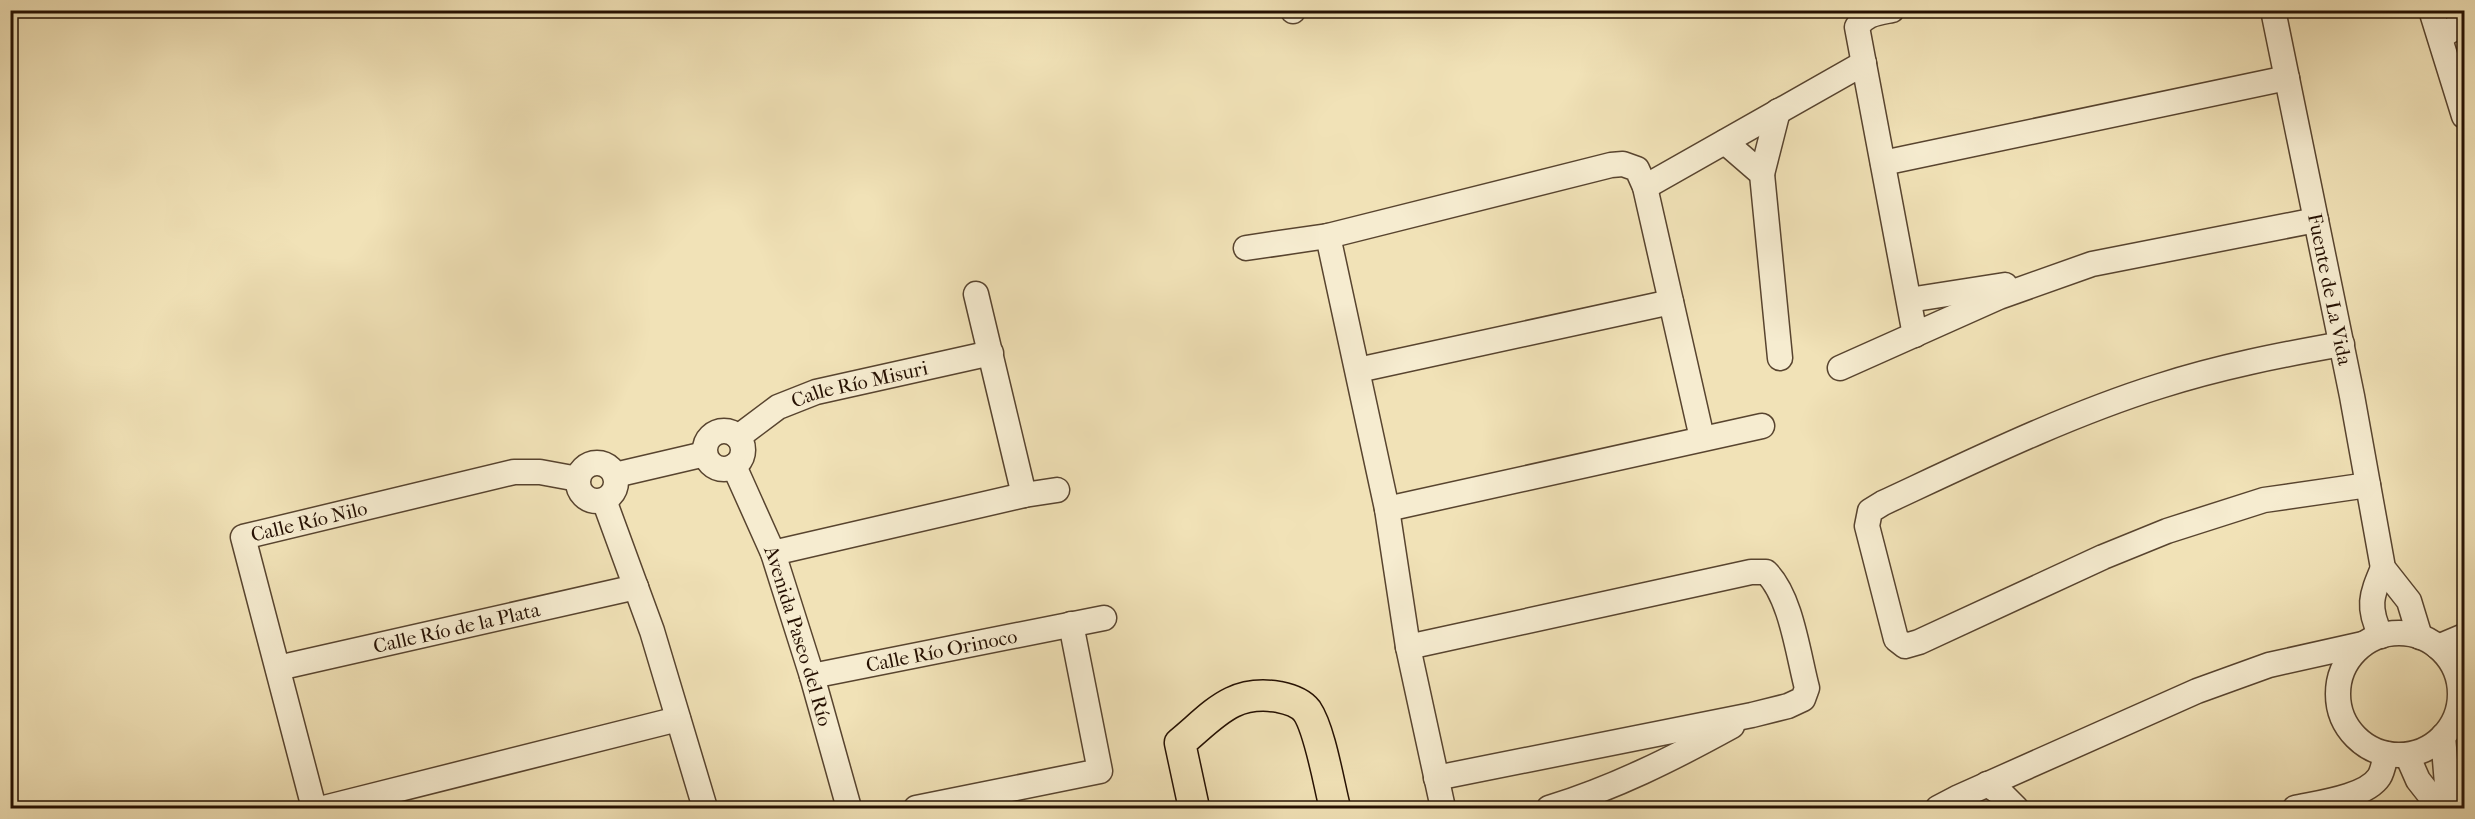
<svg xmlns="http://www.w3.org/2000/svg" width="2475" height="819" font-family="'IM FELL French Canon',serif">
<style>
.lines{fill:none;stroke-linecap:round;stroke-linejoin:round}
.minor-casing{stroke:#58442f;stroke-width:27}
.major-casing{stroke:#251002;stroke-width:33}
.minor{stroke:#f6ecd0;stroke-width:24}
.major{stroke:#f1e2b7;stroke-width:30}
.labels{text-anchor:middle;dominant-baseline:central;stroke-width:6;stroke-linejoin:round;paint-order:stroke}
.street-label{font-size:20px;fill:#251002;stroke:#f6ecd0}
</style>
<rect width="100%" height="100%" fill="#f1e2b7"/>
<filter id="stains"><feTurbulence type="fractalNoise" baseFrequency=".00333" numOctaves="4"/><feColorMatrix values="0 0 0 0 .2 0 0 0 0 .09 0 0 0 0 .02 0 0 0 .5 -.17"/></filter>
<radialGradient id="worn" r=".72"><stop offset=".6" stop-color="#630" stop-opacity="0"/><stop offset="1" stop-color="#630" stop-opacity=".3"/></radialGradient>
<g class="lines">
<defs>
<g id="minor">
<path d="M 1892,10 C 1877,13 1865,14 1857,27 L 1915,335"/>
<path id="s1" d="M 2273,10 L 2352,396 L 2383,568 L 2409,601 L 2420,637"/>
<path d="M 2431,10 L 2464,116"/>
<path d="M 1293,11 L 1293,10"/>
<path d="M 2440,37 L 2464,22"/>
<path d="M 1725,142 L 1762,174 L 1780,358"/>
<path d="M 1883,163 L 2287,78"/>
<path d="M 1762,174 L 1778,111"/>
<path d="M 1645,187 L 1864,63"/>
<path d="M 1328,236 L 1387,509 L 1408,647 L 1443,808"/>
<path d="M 1246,248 L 1328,236 L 1611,165 L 1623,164 L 1637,169 L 1645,187 L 1702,438"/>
<path d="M 976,294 L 1024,495"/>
<path d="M 1909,300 L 2005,285"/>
<path d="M 2342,344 C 2280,355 2219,367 2160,386 C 2067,415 1971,462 1883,503 L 1870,511 L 1867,526 L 1896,639 L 1905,646 L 1919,642 L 2103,557 L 2167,531 L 2264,500 L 2368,485"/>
<path d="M 1840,368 L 1999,297 L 2092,264 L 2316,220"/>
<path d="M 1358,370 L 1671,302"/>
<circle cx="724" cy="450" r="19"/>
<path id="s2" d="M 738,437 L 778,407 L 816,392 L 991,353"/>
<circle cx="597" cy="482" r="19"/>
<path id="s3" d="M 734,466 L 773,553 L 812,676 L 849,808"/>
<path d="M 615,475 L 705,454"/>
<path d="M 604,500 L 652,631 L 705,808"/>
<path d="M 1387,509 L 1762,426"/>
<path d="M 773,553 L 1024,495 L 1057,490"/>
<circle cx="2399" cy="694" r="61"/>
<path d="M 2381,636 C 2367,607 2371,596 2383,568"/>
<path d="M 1408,647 L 1751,572 L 1766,572 C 1791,596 1798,654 1807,688 L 1803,699 L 1788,706 L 1752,715 L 1436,778"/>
<path d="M 2438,647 L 2464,636"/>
<path id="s4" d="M 278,668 L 636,587"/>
<path id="s5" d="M 812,676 L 1104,618"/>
<path d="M 2443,736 L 2449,808"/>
<path d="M 2407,755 L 2418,780 L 2440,808"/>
<path d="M 1987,784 L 2002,794 L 2016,808"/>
<path id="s6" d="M 314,808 L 243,537 L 514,472 L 540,472 L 578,479"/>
<path d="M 324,808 L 678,719"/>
<path d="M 916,808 L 1100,771 L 1071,624"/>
<path d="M 1549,808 C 1614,788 1672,759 1732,726"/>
<path d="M 1938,808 L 1959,797 L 2197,691 L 2269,665 L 2363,644"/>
<path d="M 2295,808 C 2318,803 2366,797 2379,777 C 2383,771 2384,762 2386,754"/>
</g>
<path id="major" d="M 1194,808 L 1180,743 C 1214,715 1232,689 1279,697 C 1289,699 1301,703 1307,711 C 1320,730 1329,785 1335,808"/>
</defs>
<use href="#minor" class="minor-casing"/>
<use href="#major" class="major-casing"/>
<use href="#minor" class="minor"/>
<use href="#major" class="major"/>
</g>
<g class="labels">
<g class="street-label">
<text stroke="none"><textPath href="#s1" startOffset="285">Fuente de La Vida</textPath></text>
<text stroke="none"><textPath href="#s2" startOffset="135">Calle Río Misuri</textPath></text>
<text stroke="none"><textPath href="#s6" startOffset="348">Calle Río Nilo</textPath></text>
<text stroke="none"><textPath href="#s4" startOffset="183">Calle Río de la Plata</textPath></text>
<text stroke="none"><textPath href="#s3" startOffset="182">Avenida Paseo del Río</textPath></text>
<text stroke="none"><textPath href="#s5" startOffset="132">Calle Río Orinoco</textPath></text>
</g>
</g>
<rect width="2475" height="819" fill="none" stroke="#f1e2b7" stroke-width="36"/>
<rect x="12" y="12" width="2451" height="795" fill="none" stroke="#251002" stroke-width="3"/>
<rect x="18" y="18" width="2439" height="783" fill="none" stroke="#251002" stroke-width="1.5"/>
<rect width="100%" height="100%" filter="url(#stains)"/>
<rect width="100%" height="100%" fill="url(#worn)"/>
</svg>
